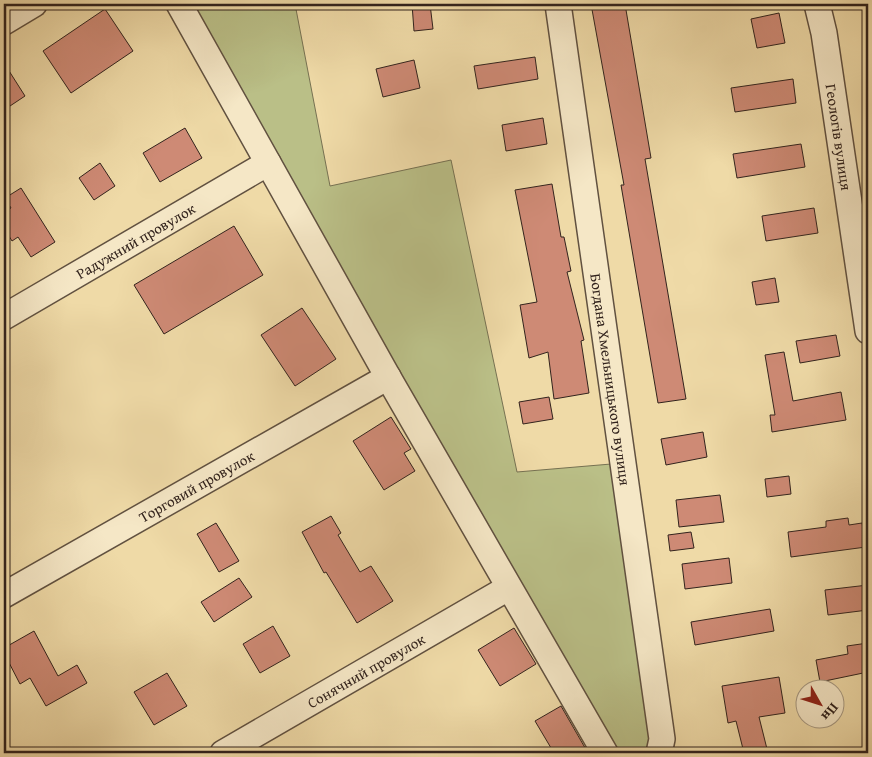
<svg xmlns="http://www.w3.org/2000/svg" width="872" height="757" font-family="'Gentium Book Plus',serif">
<style>
.green{fill:#babf87;stroke:#767152}
.building{fill:#ce8a75;stroke:#32231d}
.lines{fill:none;stroke-linecap:round;stroke-linejoin:round}
.minor-casing{stroke:#615140;stroke-width:28}
.minor{stroke:#f5e7c6;stroke-width:25}
.labels{text-anchor:middle;dominant-baseline:central;stroke-width:5;stroke-linejoin:round;paint-order:stroke}
.street-label{font-size:15px;fill:#32231d;stroke:#f5e7c6}
</style>
<rect width="100%" height="100%" fill="#efdaa7"/>
<filter id="stains"><feTurbulence type="fractalNoise" baseFrequency=".004" numOctaves="4"/><feColorMatrix values="0 0 0 0 .2 0 0 0 0 .09 0 0 0 0 .02 0 0 0 .5 -.17"/></filter>
<radialGradient id="worn" r=".72"><stop offset=".6" stop-color="#630" stop-opacity="0"/><stop offset="1" stop-color="#630" stop-opacity=".3"/></radialGradient>
<path class="green" d="M 179,4 L 295,4 L 330,186 L 451,160 L 517,472 L 623,463 L 659,753 L 604,753 Z"/>
<g class="building">
<path d="M 412,4 L 430,4 L 433,29 L 414,31 Z"/>
<path d="M 591,4 L 625,4 L 651,158 L 645,159 L 686,399 L 658,403 L 621,185 L 624,185 Z"/>
<path d="M 105,9 L 133,51 L 71,93 L 43,51 Z"/>
<path d="M 779,13 L 785,43 L 757,48 L 751,19 Z"/>
<path d="M 535,57 L 538,79 L 478,89 L 474,66 Z"/>
<path d="M 414,60 L 420,88 L 383,97 L 376,69 Z"/>
<path d="M 4,63 L 25,96 L 4,110 Z"/>
<path d="M 793,79 L 796,103 L 735,112 L 731,88 Z"/>
<path d="M 543,118 L 547,144 L 506,151 L 502,125 Z"/>
<path d="M 185,128 L 202,158 L 160,182 L 143,153 Z"/>
<path d="M 801,144 L 805,167 L 737,178 L 733,154 Z"/>
<path d="M 100,163 L 115,186 L 94,200 L 79,178 Z"/>
<path d="M 552,184 L 561,237 L 564,237 L 571,271 L 567,272 L 584,340 L 581,341 L 589,393 L 554,399 L 548,352 L 529,358 L 520,305 L 537,302 L 515,190 Z"/>
<path d="M 21,188 L 55,242 L 31,257 L 18,237 L 12,241 L 4,228 L 4,212 L 11,208 L 5,198 Z"/>
<path d="M 814,208 L 818,233 L 766,241 L 762,216 Z"/>
<path d="M 234,226 L 263,275 L 164,334 L 134,285 Z"/>
<path d="M 775,278 L 779,302 L 756,305 L 752,282 Z"/>
<path d="M 302,308 L 336,359 L 295,386 L 261,335 Z"/>
<path d="M 836,335 L 840,356 L 800,363 L 796,341 Z"/>
<path d="M 784,352 L 793,401 L 841,392 L 846,420 L 772,432 L 770,415 L 775,415 L 765,355 Z"/>
<path d="M 549,397 L 553,419 L 523,424 L 519,402 Z"/>
<path d="M 391,417 L 411,449 L 404,453 L 415,471 L 384,490 L 353,441 Z"/>
<path d="M 703,432 L 707,457 L 666,465 L 661,439 Z"/>
<path d="M 789,476 L 791,494 L 767,497 L 765,479 Z"/>
<path d="M 720,495 L 724,522 L 679,527 L 676,500 Z"/>
<path d="M 331,516 L 341,533 L 338,535 L 360,572 L 371,566 L 393,601 L 357,623 L 326,572 L 324,573 L 302,532 Z"/>
<path d="M 848,518 L 849,525 L 862,523 L 866,547 L 791,557 L 788,532 L 826,527 L 826,521 Z"/>
<path d="M 216,523 L 239,561 L 219,572 L 197,534 Z"/>
<path d="M 691,532 L 694,548 L 670,551 L 668,535 Z"/>
<path d="M 729,558 L 732,583 L 685,589 L 682,564 Z"/>
<path d="M 239,578 L 252,597 L 214,622 L 201,602 Z"/>
<path d="M 868,585 L 868,610 L 828,615 L 825,590 Z"/>
<path d="M 770,609 L 774,631 L 695,645 L 691,622 Z"/>
<path d="M 273,626 L 290,656 L 260,673 L 243,644 Z"/>
<path d="M 514,628 L 536,664 L 500,686 L 478,650 Z"/>
<path d="M 34,631 L 58,676 L 77,665 L 87,683 L 46,706 L 30,678 L 20,684 L 4,653 L 4,648 Z"/>
<path d="M 868,643 L 868,672 L 820,682 L 816,660 L 848,654 L 847,646 Z"/>
<path d="M 167,673 L 187,706 L 154,725 L 134,692 Z"/>
<path d="M 779,677 L 785,713 L 759,717 L 768,753 L 744,753 L 736,721 L 728,723 L 722,686 Z"/>
<path d="M 561,706 L 588,753 L 554,753 L 535,721 Z"/>
</g>
<g class="lines">
<defs>
<g id="minor">
<path d="M 179,4 L 388,377 L 605,753"/>
<path id="s1" d="M 558,4 L 662,739 L 659,753"/>
<path id="s2" d="M 817,4 L 824,33 L 868,331"/>
<path d="M 4,22 L 34,4"/>
<path id="s3" d="M 4,317 L 268,163"/>
<path id="s4" d="M 4,595 L 388,377"/>
<path id="s5" d="M 223,753 L 508,588"/>
</g>
</defs>
<use href="#minor" class="minor-casing"/>
<use href="#minor" class="minor"/>
</g>
<g class="labels">
<g class="street-label">
<text stroke="none"><textPath href="#s2" startOffset="135">Геологів вулиця</textPath></text>
<text stroke="none"><textPath href="#s3" startOffset="152">Радужний провулок</textPath></text>
<text stroke="none"><textPath href="#s1" startOffset="379">Богдана Хмельницького вулиця</textPath></text>
<text stroke="none"><textPath href="#s4" startOffset="221">Торговий провулок</textPath></text>
<text stroke="none"><textPath href="#s5" startOffset="165">Сонячний провулок</textPath></text>
</g>
</g>
<rect width="872" height="757" fill="none" stroke="#efdaa7" stroke-width="20"/>
<rect x="5" y="5" width="862" height="747" fill="none" stroke="#32231d" stroke-width="2.5"/>
<rect x="10" y="10" width="852" height="737" fill="none" stroke="#32231d"/>
<g transform="translate(820 704) rotate(129)"><circle r="24" fill="#f5e7c6" stroke="#a79982"/>
<path d="M0-4L9 19L0 12L-9 19Z" fill="#8f2418"/>
<text y="-8" font-size="14" font-weight="bold" text-anchor="middle" fill="#32231d">Пн</text>
</g>
<rect width="100%" height="100%" filter="url(#stains)"/>
<rect width="100%" height="100%" fill="url(#worn)"/>
</svg>
